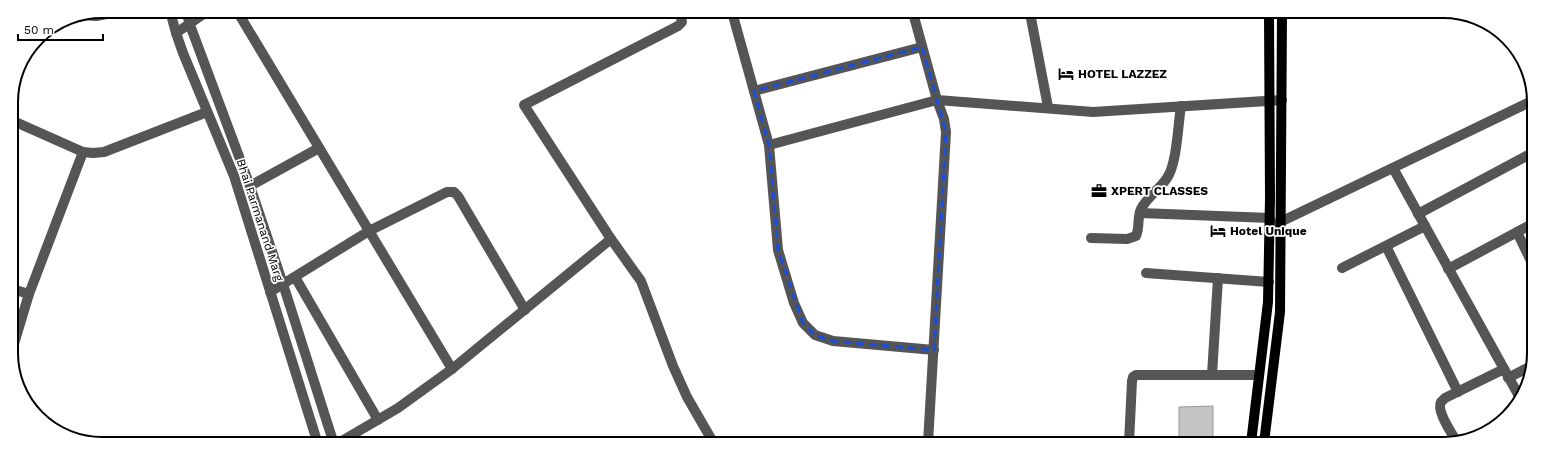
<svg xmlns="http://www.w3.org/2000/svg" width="1545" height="455" font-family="'Work Sans',sans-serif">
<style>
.building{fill:#c4c4c4;stroke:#999}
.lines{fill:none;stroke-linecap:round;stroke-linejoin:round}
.minor{stroke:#555;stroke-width:10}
.major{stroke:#000;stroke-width:10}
.marked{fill:none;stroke:#1d4ed8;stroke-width:3;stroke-dasharray:8 5;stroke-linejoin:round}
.labels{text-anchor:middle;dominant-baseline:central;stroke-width:3.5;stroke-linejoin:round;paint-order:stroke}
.poi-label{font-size:12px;font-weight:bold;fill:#000;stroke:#fff;text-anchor:start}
.street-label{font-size:12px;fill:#000;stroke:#fff}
.rim{fill:none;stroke:#000;stroke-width:2}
</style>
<rect width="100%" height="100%" fill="#fff"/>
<path class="building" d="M 1213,406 L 1213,443 L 1179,443 L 1179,407 Z"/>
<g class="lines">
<g class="minor">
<path d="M 170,11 L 176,33 L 183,53 L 234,176 L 317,441"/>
<path d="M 186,11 L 190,25 L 250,186 L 283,284 L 333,441"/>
<path d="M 237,11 L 452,369"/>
<path d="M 732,12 L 769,145 L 778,250 L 794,303 L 803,323 L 815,335 L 833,341 L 934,350"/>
<path d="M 913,13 L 937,100 L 944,119 L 946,132 L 928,443"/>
<path d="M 1030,13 L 1048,107"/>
<path d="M 84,15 L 96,16 L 123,11"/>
<path d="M 176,33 L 208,11"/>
<path d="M 754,91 L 922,47"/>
<path d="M 11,120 L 83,152 L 93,153 L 104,152 L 207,112"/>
<path d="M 769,145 L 937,100 L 1093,112 L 1282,100"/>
<path d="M 1393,168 L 1519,396"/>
<path d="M 250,186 L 319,148"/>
<path d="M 1140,213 L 1270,218"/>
<path d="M 1418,214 L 1532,153"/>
<path d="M 1274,225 L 1532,101"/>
<path d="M 1517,232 L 1531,261"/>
<path d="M 1091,238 L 1127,239 L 1136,236 C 1140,227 1137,217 1141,209 C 1147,197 1160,189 1167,178 C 1177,164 1178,124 1181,106"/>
<path d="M 611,239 L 524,105 L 678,26 L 682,22 L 680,12"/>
<path d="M 1386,246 L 1458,392"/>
<path d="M 1342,268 L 1425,226"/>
<path d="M 1448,269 L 1532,224"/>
<path d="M 1146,273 L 1269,282"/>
<path d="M 295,277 L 378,420"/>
<path d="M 12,289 L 29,294"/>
<path d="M 270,292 L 369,231 L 447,192 L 454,192 L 458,196 L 525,310"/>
<path d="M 13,347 L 29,294 L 83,152"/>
<path d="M 1212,375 L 1218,278"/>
<path d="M 1508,378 L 1531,366"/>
<path d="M 1456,441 C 1452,433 1436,411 1441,402 C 1441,402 1445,398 1445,398 L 1504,369"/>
<path d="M 340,442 L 398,408 L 452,369 L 611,239 L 641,281 L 673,366 L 687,397 L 713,442"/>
<path d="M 1129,443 L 1132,381 L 1133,377 L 1136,375 L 1259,375"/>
</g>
<g class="major">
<path d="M 1251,443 L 1268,302 L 1270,198 L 1269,14"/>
<path d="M 1264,443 L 1280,312 L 1282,14"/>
</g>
</g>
<path class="marked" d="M 922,47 L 946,132 L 934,350 L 833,341 L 815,335 L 803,323 L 778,250 L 769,145 L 754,91 Z"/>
<defs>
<symbol id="hotel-bare" viewBox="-9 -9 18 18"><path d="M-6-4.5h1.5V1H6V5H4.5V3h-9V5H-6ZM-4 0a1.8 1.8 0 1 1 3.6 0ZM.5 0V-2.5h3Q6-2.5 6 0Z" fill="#000" stroke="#fff" stroke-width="2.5" paint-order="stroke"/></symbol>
<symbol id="office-bare" viewBox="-9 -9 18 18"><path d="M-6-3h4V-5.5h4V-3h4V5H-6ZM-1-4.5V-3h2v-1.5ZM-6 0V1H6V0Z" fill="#000" stroke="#fff" stroke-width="2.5" paint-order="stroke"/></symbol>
</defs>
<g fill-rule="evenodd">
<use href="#hotel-bare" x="1055" y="63" width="22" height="22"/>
<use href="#office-bare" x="1088" y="180" width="22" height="22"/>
<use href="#hotel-bare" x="1207" y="220" width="22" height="22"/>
</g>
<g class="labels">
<g class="poi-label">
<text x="1078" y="74">HOTEL LAZZEZ</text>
<text x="1111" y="191">XPERT CLASSES</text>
<text x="1230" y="231">Hotel Unique</text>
</g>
<g class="street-label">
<text transform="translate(260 220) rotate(72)">Bhai Parmanand Marg</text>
</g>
</g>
<path d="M0 0H1545V455H0ZM102 18H1443A84 84 0 0 1 1527 102V353A84 84 0 0 1 1443 437H102A84 84 0 0 1 18 353V102A84 84 0 0 1 102 18Z" fill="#fff" fill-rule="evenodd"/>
<path class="rim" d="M102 18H1443A84 84 0 0 1 1527 102V353A84 84 0 0 1 1443 437H102A84 84 0 0 1 18 353V102A84 84 0 0 1 102 18Z"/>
<path d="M18 34v6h85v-6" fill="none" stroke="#000000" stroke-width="2"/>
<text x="24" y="34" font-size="12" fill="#000000" stroke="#ffffff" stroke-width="3" paint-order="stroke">50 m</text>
</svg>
